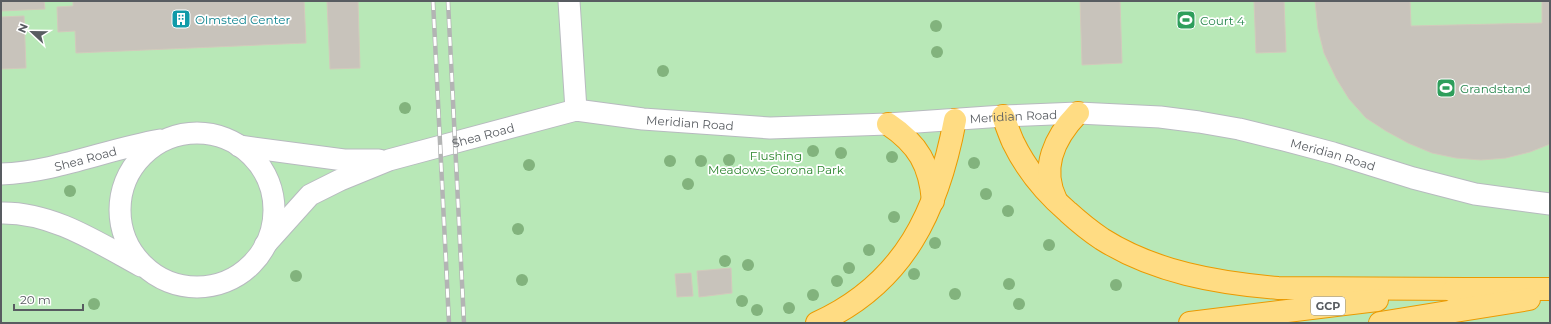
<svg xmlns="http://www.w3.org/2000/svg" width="1551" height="324" font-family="Montserrat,sans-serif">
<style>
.green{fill:#b8e8b7}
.building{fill:#c8c3bb;stroke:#d2cabc}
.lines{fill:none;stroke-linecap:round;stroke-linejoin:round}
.street-casing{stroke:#b7babf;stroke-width:23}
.highway-casing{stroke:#eb9a00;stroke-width:24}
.street{stroke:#fff;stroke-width:21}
.highway{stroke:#ffdc83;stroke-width:22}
.rail-casing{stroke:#b3b4b4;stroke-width:4.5}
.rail{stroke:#fff;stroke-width:3;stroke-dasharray:9;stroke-linecap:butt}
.tree{fill:#82b37d}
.labels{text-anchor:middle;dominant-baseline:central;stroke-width:3.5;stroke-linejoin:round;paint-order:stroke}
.shield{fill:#fff;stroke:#8a8d90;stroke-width:1}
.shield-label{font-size:11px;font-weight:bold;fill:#585c61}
.culture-label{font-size:12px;fill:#0d838f;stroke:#fff;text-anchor:start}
.leisure-label{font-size:12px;fill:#27864d;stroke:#fff;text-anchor:start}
.street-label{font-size:12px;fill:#585c61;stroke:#fff}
.park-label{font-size:12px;fill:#2b862d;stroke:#fff}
</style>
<rect width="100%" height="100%" fill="#ede9de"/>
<rect class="green" x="1" y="1" width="1549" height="322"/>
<g class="building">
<path d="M 1,1 L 44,1 L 45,9 L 1,11 Z"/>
<path d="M 73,1 L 304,1 L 306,43 L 76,53 L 75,31 L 58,32 L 57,7 L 73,6 Z"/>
<path d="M 327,1 L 358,1 L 360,68 L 330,69 Z"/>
<path d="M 1080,1 L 1120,1 L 1122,63 L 1082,65 Z"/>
<path d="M 1254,1 L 1284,1 L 1286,52 L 1256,53 Z"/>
<path d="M 1315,1 L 1410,1 L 1411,26 L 1542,23 L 1542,1 L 1550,1 L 1550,144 L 1530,152 L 1506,158 L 1481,160 L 1456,158 L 1432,153 L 1408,143 L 1386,131 L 1366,118 L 1349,99 L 1336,78 L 1324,53 L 1318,29 Z"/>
<path d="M 24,16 L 26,68 L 1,69 L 1,17 Z"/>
<path d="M 731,268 L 732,293 L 699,297 L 697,271 Z"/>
<path d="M 691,273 L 693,296 L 677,297 L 675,274 Z"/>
</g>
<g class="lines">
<defs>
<g id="street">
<path d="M 569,1 L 576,110"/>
<circle cx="197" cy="210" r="77"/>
<path d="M 239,146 L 344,160 L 379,160"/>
<path id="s1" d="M 1,174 C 56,172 107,149 160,140"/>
<path d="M 1,213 C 52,212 97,242 141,266"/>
<path id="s2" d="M 265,245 L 310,195 L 340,180 L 389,160 L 576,110 L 643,119 L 770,128 L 888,124 L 1003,116 L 1078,113 L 1160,117 L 1199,122 L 1239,129 L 1284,140 L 1333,153 L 1413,178 L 1475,194 L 1550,204"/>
</g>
<g id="highway">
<path d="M 1003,116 C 1006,124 1009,133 1013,142 C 1026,169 1046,193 1068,212 C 1079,222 1090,231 1102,239 C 1154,272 1217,283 1278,288 L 1467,289"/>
<path d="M 888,124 C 918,144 930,165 933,201"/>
<path d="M 1056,200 C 1040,168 1055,137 1078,113"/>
<path d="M 1453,291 L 1467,289 L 1550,289"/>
<path d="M 817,323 C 905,283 938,210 955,120"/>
<path d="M 1190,323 L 1377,300"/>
<path d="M 1380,323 L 1529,299"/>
</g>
</defs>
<use href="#street" class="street-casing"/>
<use href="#highway" class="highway-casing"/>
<use href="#street" class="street"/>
<use href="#highway" class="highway"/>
<defs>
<g id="rail">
<path d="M 433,1 L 449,323"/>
<path d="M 448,1 L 464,323"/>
</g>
</defs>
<use href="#rail" class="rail-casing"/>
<use href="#rail" class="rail"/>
</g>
<g class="tree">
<circle cx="936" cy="26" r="6"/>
<circle cx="937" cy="52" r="6"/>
<circle cx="663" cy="71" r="6"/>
<circle cx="405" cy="108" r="6"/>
<circle cx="813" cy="151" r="6"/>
<circle cx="841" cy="153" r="6"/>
<circle cx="892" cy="157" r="6"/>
<circle cx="729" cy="160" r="6"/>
<circle cx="670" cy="161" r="6"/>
<circle cx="701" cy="161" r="6"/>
<circle cx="974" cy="163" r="6"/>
<circle cx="529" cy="165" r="6"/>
<circle cx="688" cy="184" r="6"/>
<circle cx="70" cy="191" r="6"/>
<circle cx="986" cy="194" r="6"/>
<circle cx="1008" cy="211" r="6"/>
<circle cx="894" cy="217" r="6"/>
<circle cx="518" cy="229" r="6"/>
<circle cx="935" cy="243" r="6"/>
<circle cx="1049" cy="245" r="6"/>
<circle cx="869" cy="250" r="6"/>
<circle cx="725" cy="261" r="6"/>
<circle cx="748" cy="265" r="6"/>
<circle cx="849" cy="268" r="6"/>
<circle cx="914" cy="274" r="6"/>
<circle cx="296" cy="276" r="6"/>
<circle cx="522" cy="280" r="6"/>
<circle cx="837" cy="281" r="6"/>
<circle cx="1009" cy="284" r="6"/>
<circle cx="1116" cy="285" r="6"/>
<circle cx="955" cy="294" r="6"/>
<circle cx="813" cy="295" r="6"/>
<circle cx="742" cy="301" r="6"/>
<circle cx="94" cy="304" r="6"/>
<circle cx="1019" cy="304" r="6"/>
<circle cx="789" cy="308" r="6"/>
<circle cx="757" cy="310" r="6"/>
</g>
<defs>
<symbol id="building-square" viewBox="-11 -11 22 22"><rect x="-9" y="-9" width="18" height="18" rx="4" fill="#0f9aa8" stroke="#fff"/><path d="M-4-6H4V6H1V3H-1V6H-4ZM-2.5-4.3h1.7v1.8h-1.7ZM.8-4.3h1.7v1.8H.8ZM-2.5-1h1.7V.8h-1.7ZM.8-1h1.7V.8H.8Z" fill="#fff"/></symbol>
<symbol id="stadium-square" viewBox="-11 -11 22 22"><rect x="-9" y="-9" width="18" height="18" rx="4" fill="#2e9e5b" stroke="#fff"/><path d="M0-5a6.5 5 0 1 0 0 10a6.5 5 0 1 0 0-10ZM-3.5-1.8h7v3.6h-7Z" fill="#fff"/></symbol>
</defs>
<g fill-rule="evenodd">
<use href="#building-square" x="170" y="8" width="22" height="22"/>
<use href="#stadium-square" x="1175" y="9" width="22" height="22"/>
<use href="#stadium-square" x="1435" y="77" width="22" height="22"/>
</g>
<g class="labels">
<rect class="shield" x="1311" y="297" width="34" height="18" rx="3"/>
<g class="shield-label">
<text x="1328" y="306">GCP</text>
</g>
<g class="culture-label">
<text x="195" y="19">Olmsted Center</text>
</g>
<g class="leisure-label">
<text x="1200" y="20">Court 4</text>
<text x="1460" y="88">Grandstand</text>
</g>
<g class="street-label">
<text stroke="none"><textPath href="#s2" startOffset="786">Meridian Road</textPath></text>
<text stroke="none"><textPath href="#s2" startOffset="462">Meridian Road</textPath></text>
<text stroke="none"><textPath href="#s2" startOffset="251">Shea Road</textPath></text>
<text stroke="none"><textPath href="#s2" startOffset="1110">Meridian Road</textPath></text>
<text stroke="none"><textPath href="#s1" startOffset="86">Shea Road</textPath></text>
</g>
<g class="park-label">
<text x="776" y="155">Flushing<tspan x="776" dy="14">Meadows-Corona Park</tspan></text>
</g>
</g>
<rect width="1551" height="324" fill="none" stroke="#585c61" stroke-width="4"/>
<g transform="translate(32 32) rotate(292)" stroke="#ffffff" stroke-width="3" paint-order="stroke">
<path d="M0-3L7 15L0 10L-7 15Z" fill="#585c61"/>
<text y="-6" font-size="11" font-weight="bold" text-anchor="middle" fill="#585c61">N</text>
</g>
<path d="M14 304v6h69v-6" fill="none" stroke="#585c61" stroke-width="2"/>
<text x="20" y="304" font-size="12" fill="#585c61" stroke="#ffffff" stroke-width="3" paint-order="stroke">20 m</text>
</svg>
